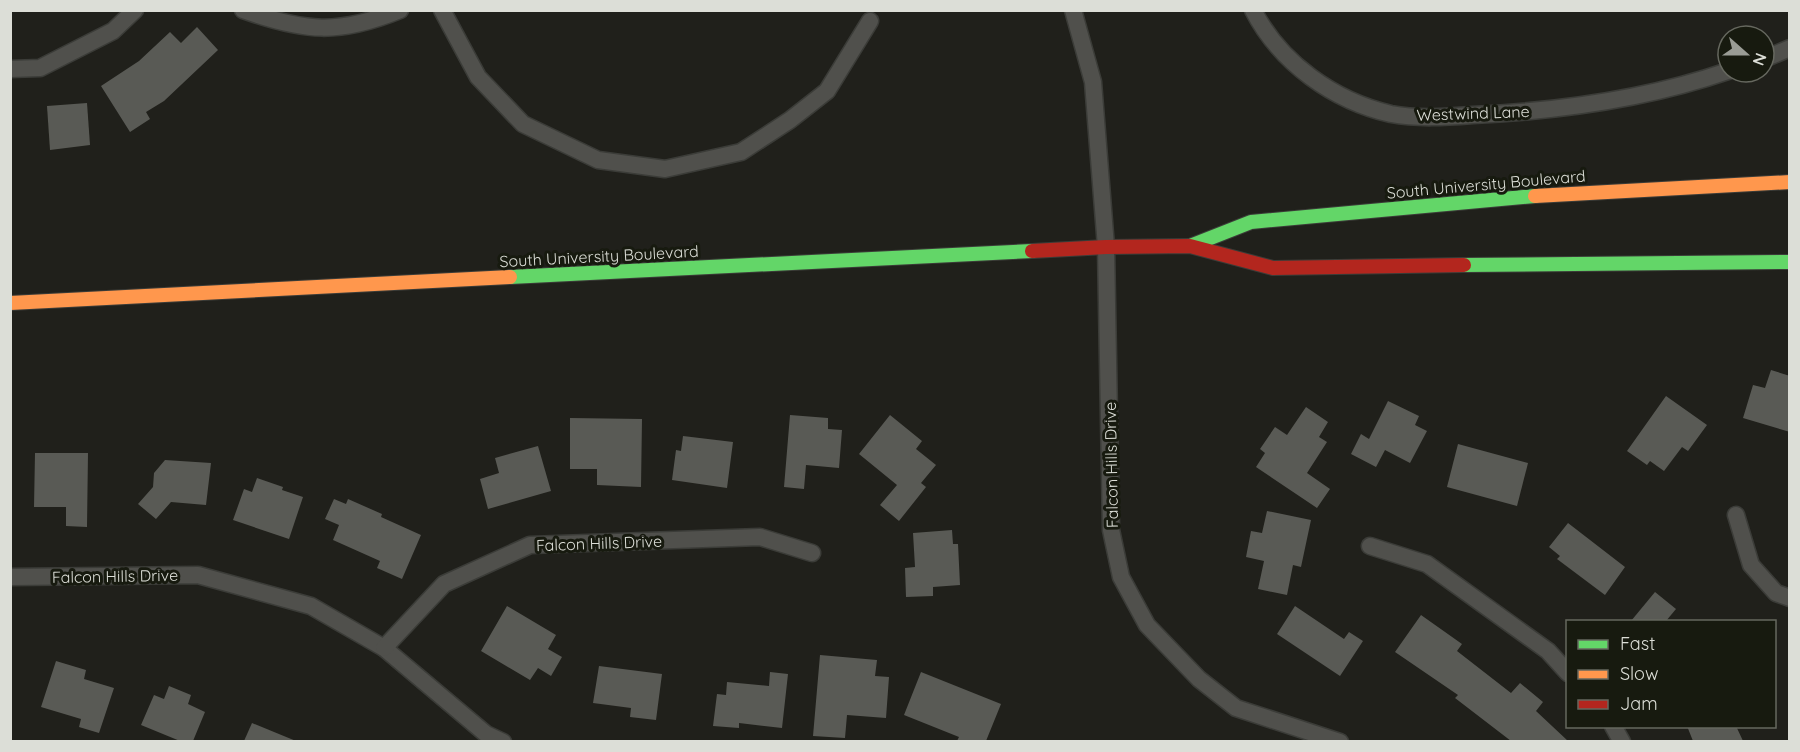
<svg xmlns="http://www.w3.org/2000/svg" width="1800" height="752" font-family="Quicksand,sans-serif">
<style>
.building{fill:#595a55}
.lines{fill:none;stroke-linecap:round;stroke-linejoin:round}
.street-casing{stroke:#3b3c38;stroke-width:19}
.fast-casing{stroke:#3b3c38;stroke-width:16}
.slow-casing{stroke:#3b3c38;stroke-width:16}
.jam-casing{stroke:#3b3c38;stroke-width:16}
.street{stroke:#50504c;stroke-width:16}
.fast{stroke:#63d668;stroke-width:14}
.slow{stroke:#ff974d;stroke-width:14}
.jam{stroke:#b3261e;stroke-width:14}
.labels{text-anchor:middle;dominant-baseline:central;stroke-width:6;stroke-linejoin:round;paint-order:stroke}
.street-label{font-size:16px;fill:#dcded7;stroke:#171a0f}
</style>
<rect width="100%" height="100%" fill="#20201b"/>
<g class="building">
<path d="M 197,27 L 218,50 L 164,101 L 146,112 L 150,119 L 130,132 L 101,86 L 139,61 L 170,32 L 181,43 Z"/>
<path d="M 87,103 L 90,145 L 50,150 L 47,106 Z"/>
<path d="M 1771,370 L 1790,376 L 1790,432 L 1743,418 L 1753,385 L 1765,388 Z"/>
<path d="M 1666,396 L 1707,425 L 1688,451 L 1682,447 L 1664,471 L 1650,461 L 1647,465 L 1627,451 Z"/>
<path d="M 1388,401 L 1419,416 L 1415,425 L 1427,431 L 1410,463 L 1385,450 L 1376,467 L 1351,454 L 1361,434 L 1369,439 Z"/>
<path d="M 1306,407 L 1328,422 L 1319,437 L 1327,442 L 1307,473 L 1330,489 L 1317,508 L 1256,467 L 1265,453 L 1260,449 L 1275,427 L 1287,435 Z"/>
<path d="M 790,415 L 828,418 L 828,429 L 842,430 L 839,468 L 806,465 L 804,489 L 784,487 Z"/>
<path d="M 890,415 L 922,441 L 916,449 L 936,465 L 921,483 L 926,487 L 899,521 L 880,505 L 897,485 L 859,454 Z"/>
<path d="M 570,418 L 642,419 L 641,487 L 597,485 L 597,469 L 570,469 Z"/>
<path d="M 683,436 L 733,442 L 727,488 L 672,480 L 676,450 L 681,451 Z"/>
<path d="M 1458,444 L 1528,463 L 1517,506 L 1447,487 Z"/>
<path d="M 538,446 L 551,491 L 488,509 L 480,479 L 499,473 L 495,458 Z"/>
<path d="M 35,453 L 88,453 L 87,527 L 66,526 L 66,507 L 34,507 Z"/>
<path d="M 165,460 L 211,463 L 206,505 L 171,502 L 156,519 L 138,504 L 153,487 L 154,473 Z"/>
<path d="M 257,478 L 283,487 L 282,490 L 303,497 L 289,539 L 233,520 L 244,489 L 252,492 Z"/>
<path d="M 334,499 L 346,504 L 348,499 L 382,514 L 381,517 L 421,535 L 402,579 L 377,568 L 380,561 L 333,540 L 339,525 L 325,519 Z"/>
<path d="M 1267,511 L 1311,520 L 1301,567 L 1293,565 L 1287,595 L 1258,589 L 1264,561 L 1246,557 L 1251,531 L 1262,533 Z"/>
<path d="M 1568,523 L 1625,567 L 1605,595 L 1557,559 L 1560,556 L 1549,547 Z"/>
<path d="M 952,530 L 953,544 L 958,544 L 960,585 L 933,587 L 933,596 L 906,597 L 905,568 L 915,567 L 913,533 Z"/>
<path d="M 1655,592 L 1676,609 L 1666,621 L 1631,621 Z"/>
<path d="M 507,606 L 556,635 L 548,649 L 562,657 L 551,676 L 538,668 L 530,680 L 481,651 Z"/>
<path d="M 1295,606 L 1344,639 L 1349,632 L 1363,641 L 1340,676 L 1277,634 Z"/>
<path d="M 1421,615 L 1462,644 L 1457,651 L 1511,693 L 1520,683 L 1543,702 L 1536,711 L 1568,741 L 1511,741 L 1455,698 L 1458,695 L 1395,652 Z"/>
<path d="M 820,655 L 877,660 L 875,676 L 889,677 L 886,718 L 847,715 L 845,738 L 813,736 Z"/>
<path d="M 56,661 L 86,670 L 84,679 L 114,688 L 99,733 L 79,727 L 81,719 L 41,707 Z"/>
<path d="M 599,666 L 662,674 L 656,720 L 630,717 L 631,708 L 593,703 Z"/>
<path d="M 770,672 L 788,674 L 782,728 L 739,723 L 739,728 L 713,726 L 717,694 L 726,695 L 727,682 L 769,686 Z"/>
<path d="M 921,672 L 1001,704 L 986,741 L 957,741 L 959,737 L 904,715 Z"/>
<path d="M 169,686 L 191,695 L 188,704 L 205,712 L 193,741 L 180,741 L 141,725 L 154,695 L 164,699 Z"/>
<path d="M 252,723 L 296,741 L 244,741 Z"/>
<path d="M 1687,726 L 1736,726 L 1743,741 L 1693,741 Z"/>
</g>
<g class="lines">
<defs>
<g id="street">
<path d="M 243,10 C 305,32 339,35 400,10"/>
<path d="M 442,10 L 478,77 L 523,124 L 598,160 L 665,169 L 741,152 L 790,120 L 827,91 L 870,21"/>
<path d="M 1073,10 L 1093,82 L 1106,247 L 1111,530 L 1121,577 L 1147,625 L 1199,679 L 1236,708 L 1340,742"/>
<path d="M 1253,10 C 1280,63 1334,101 1391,114 C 1418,119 1446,117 1473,115 C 1559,111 1647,99 1728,71"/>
<path d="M 1764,59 L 1790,48"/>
<path d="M 10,69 L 40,68 L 113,31 L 135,10"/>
<path d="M 1736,515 L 1751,565 L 1776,593 L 1790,598"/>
<path d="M 1370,546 L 1427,564 L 1548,651 L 1568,673"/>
<path d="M 10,577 L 198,575 L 311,606 L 384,648 L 486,734 L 503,742"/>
<path d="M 384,648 L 444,584 L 530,545 L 760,537 L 812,553"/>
<path d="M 1613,726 L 1622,742"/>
</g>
<g id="fast">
<path d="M 1190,246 L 1251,222 L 1535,196"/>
<path d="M 1464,265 L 1790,262"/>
<path d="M 510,277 L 1032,251"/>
</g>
<g id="slow">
<path d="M 1535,196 L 1790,182"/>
<path d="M 10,303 L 510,277"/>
</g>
<path id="jam" d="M 1032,251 L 1106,247 L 1190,246 L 1273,268 L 1464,265"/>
</defs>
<use href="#street" class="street-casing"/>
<use href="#fast" class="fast-casing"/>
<use href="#slow" class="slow-casing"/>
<use href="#jam" class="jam-casing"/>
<use href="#street" class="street"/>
<use href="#fast" class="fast"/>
<use href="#slow" class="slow"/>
<use href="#jam" class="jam"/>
</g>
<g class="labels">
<g class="street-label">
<text transform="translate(1473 113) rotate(-2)">Westwind Lane</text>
<text transform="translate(1486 184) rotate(-5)">South University Boulevard</text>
<text transform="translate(599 256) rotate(-3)">South University Boulevard</text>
<text transform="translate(1111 465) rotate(-91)">Falcon Hills Drive</text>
<text transform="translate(599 543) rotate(-2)">Falcon Hills Drive</text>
<text transform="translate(115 576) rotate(-1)">Falcon Hills Drive</text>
</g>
</g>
<rect width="1800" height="752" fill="none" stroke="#dcded7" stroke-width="24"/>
<rect x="1566" y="620" width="210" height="108" fill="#171a0f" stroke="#66685f" stroke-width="1.5"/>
<rect x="1578" y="640" width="30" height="9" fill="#63d668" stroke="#66685f" stroke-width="1.5"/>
<text x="1620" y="650" font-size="18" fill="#dcded7">Fast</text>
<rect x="1578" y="670" width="30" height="9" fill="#ff974d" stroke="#66685f" stroke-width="1.5"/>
<text x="1620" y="680" font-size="18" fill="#dcded7">Slow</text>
<rect x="1578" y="700" width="30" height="9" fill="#b3261e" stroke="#66685f" stroke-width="1.5"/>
<text x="1620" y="710" font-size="18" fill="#dcded7">Jam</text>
<g transform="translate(1746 54) rotate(111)"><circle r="28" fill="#171a0f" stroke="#66685f" stroke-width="1.5"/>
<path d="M0-4.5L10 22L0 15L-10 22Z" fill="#9a9c95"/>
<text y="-9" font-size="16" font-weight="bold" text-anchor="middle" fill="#dcded7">N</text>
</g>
</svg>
